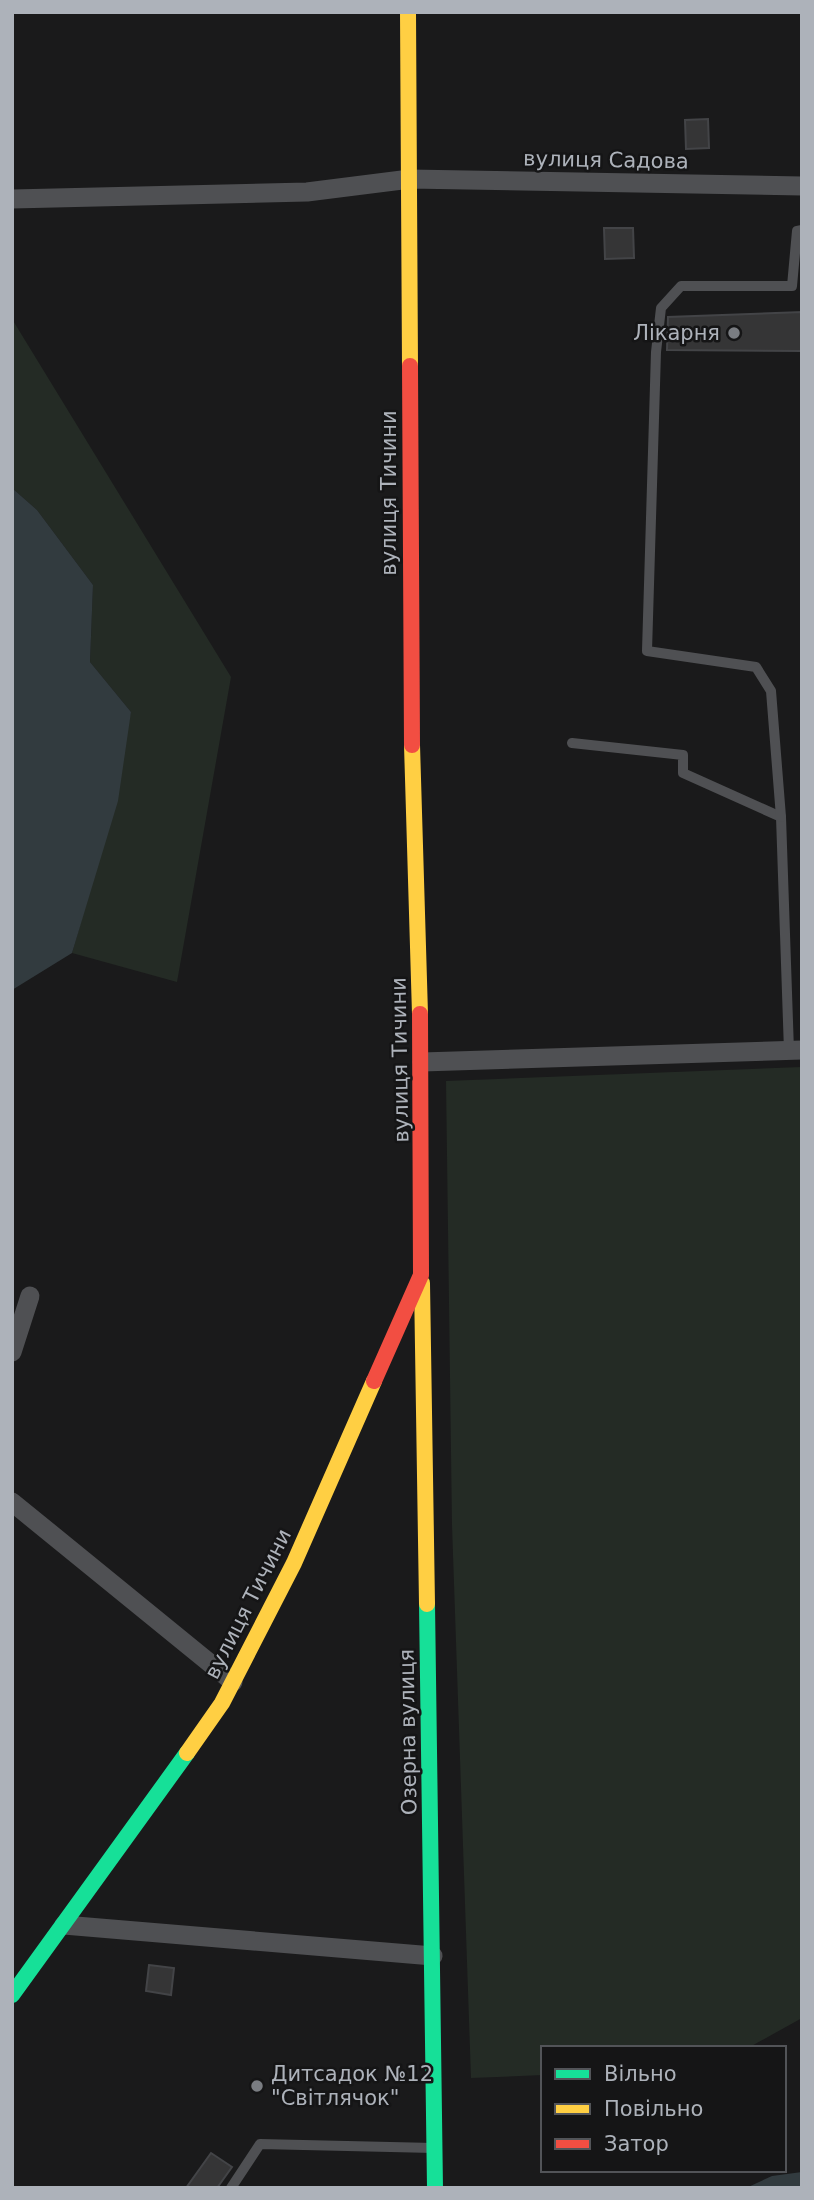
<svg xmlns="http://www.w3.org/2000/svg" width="814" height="2200" font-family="'DejaVu Sans',sans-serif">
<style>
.green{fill:#242b25}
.water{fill:#323b3f}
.building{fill:#353536;stroke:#434447;stroke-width:2}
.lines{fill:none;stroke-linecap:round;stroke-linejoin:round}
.lane{stroke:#4f5053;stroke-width:10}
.street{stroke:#4f5053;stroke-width:19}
.fast{stroke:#16e098;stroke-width:16}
.slow{stroke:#ffcf43;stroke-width:16}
.jam{stroke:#f24e42;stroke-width:16}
.poi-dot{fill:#7a7d82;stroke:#151516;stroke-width:2.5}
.labels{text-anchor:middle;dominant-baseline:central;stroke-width:5;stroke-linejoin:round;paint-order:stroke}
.street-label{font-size:21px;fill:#adb2ba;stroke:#151516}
.poi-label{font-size:21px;fill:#adb2ba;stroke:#151516;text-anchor:end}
</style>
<rect width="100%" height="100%" fill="#1a1a1b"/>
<g class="green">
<path d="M 12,319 L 231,677 L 177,982 L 72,953 L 92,883 L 131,712 L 90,662 L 93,585 L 37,510 L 12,488 Z"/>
<path d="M 802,1067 L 802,2018 L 748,2048 L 543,2048 L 543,2075 L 471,2078 L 452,1525 L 446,1081 Z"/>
</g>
<g class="water">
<path d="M 12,488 L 37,510 L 93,585 L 90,662 L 131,712 L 118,801 L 72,953 L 12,990 Z"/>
<path d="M 802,2172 L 802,2188 L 746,2188 L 772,2176 Z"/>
</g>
<g class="building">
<path d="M 708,119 L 709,148 L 686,149 L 685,120 Z"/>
<path d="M 604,228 L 633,228 L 634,258 L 605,259 Z"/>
<path d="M 802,312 L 802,351 L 667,350 L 668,317 Z"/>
<path d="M 149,1965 L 174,1968 L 171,1995 L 146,1991 Z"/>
<path d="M 211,2153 L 232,2167 L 217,2188 L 186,2188 Z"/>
</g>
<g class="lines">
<g class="lane">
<path d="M 572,743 L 683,755 L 683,773 L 781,817 L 789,1051"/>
<path d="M 781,817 L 771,691 L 756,667 L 647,651 L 656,352 L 661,308 L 681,286 L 792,286 L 797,231 L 802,230"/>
<path d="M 231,2188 L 260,2144 L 434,2148"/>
</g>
<g class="street">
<path d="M 12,199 L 307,192 L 410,179 L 802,186"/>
<path d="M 422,1062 L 802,1050"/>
<path d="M 12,1352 L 30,1296"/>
<path d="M 12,1502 L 233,1682"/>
<path d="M 64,1925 L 433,1956"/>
</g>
<g class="fast">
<path d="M 427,1604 L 435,2188"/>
<path d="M 12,1995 L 187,1753"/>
</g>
<g class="slow">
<path d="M 408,12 L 410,366"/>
<path d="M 412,745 L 420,1014"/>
<path d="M 422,1283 L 427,1604"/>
<path d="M 187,1753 L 222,1703 L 294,1563 L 374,1381"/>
</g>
<g class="jam">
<path d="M 410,366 L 412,745"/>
<path d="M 374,1381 L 421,1275 L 420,1014"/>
</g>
</g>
<g class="poi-dot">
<circle cx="734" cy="333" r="7"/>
<circle cx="257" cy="2086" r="7"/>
</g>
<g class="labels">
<g class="street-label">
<text transform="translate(606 160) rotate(1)">вулиця Садова</text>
<text transform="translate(389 493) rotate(-90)">вулиця Тичини</text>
<text transform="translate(400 1060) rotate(-91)">вулиця Тичини</text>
<text transform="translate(248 1604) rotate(-63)">вулиця Тичини</text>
<text transform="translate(408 1732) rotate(-91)">Озерна вулиця</text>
</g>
<g class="poi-label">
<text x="720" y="333">Лікарня</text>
<text x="271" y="2074" text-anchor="start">Дитсадок №12<tspan x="271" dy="24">"Світлячок"</tspan></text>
</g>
</g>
<rect width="814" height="2200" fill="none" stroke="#adb2ba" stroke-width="28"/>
<rect x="541" y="2046" width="245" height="126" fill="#151516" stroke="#525458" stroke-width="2"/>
<rect x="555" y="2069" width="35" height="10" fill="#16e098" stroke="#525458" stroke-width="2"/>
<text x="604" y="2081" font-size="21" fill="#adb2ba">Вільно</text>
<rect x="555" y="2104" width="35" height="10" fill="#ffcf43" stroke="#525458" stroke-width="2"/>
<text x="604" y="2116" font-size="21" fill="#adb2ba">Повільно</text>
<rect x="555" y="2139" width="35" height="10" fill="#f24e42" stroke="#525458" stroke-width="2"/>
<text x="604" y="2151" font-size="21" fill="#adb2ba">Затор</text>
</svg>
